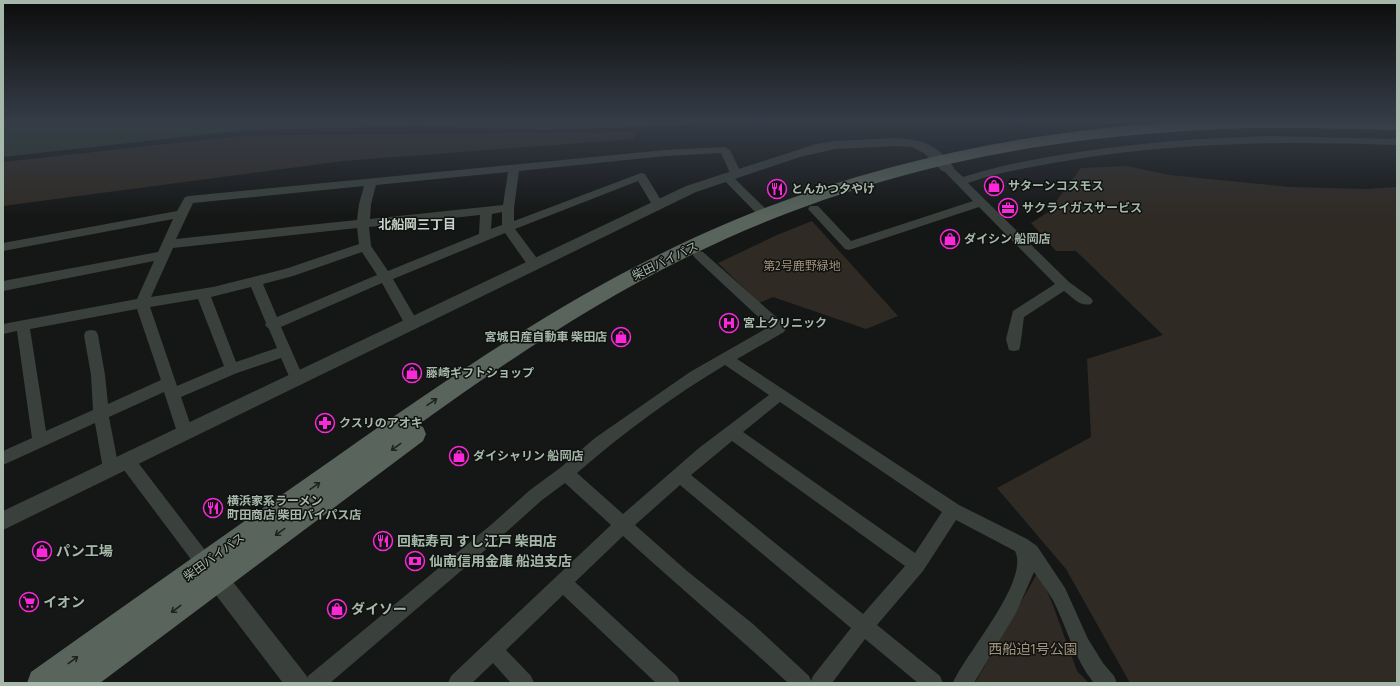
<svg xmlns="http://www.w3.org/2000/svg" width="1400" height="686" font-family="'Fira Sans Condensed','Noto Sans JP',sans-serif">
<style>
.green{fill:#2f2a24}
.water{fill:#2b3b2a}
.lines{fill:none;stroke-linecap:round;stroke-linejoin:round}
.minor{fill:#3a413d;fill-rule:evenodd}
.tertiary{fill:#3a413d;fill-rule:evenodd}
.trunk{fill:#59645c;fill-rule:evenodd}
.oneway{stroke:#1f2220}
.labels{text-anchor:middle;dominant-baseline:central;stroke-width:3;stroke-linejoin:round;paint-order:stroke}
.poi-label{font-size:12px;font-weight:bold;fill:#a6b8a9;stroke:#101211;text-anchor:start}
.street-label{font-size:12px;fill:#a6b8a9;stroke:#101211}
.park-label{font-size:12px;fill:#a4927c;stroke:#101211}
.neighbourhood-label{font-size:13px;font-weight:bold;fill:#c7d3ca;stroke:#101211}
.near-poi-label{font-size:14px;font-weight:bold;fill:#a6b8a9;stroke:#101211;text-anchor:start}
.near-park-label{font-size:14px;fill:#a4927c;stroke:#101211}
</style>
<rect width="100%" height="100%" fill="#151716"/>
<g class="green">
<path d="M 636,132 L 634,139 L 343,161 L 3,206 L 3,162 L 239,136 Z"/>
<path d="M 1127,166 L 1169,175 L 1289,187 L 1366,189 L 1397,187 L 1397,683 L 1130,683 L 1066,569 L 997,488 L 1091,437 L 1087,359 L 1163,335 L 1076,251 L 1056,251 L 1031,223 L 1048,212 L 1081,168 Z"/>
<path d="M 812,221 L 898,316 L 866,329 L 773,297 L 759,303 L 718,263 L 777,235 Z"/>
<path d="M 1038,572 L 1051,600 L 1077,671 L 1089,683 L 975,683 Z"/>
</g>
<path class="water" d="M 3,120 L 719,120 L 685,125 L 545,130 L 419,126 L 245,130 L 3,157 Z"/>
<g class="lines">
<g class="minor">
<path d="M 1269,136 L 1397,139 L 1397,145 C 1288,141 1179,142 1071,160 C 1037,166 1002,171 968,183 L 1069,282 L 1091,298 L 1093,301 L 1091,304 C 1080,307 1072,297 1064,291 L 1024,317 C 1023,323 1021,346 1019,350 L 1014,351 L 1009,350 L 1006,339 L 1013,311 L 1055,284 L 979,207 L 849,250 L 845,249 L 808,209 L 810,206 L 818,206 L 851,241 L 973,201 L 943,170 L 941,168 L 943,166 L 951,166 L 963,177 C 990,168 1019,162 1048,157 C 1121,144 1194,138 1269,136 Z"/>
<path d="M 725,147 L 730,150 L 741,173 L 739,175 L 732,176 L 769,212 L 771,215 L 769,218 L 761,218 L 722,178 L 720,176 L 722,174 L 730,173 L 721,153 L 665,156 L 519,171 L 514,208 L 514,221 L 641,173 L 645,174 L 664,205 L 662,208 L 654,208 L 638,181 L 515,229 L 539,261 L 540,264 L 539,267 L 534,268 L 529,267 L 505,233 L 393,279 L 419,324 L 417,328 L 412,329 L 407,328 L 382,283 L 281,327 L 304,379 L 302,383 L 297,385 L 292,383 L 281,358 L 237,373 L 181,397 L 193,432 L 190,437 L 185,438 L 180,437 L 177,432 L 164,392 L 109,417 L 119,469 L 117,474 L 111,476 L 105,474 L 103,469 L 95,423 L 3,465 L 3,451 L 32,438 L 17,331 L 3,334 L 3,324 L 137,299 L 154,261 L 3,291 L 3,281 L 158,252 L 173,219 L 3,251 L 3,243 L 177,211 L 185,197 L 189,196 L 665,150 ZM 508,172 L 503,205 L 370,219 L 371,204 L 376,185 ZM 364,186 L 359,204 L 357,220 L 176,239 L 193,203 ZM 502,212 L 502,225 L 491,229 L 492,214 ZM 480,215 L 479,234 L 388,271 L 371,246 L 369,227 ZM 357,228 L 359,244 L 285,269 L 213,287 L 151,297 L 173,248 ZM 362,252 L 377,275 L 277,317 L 263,284 L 293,276 ZM 251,287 L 266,323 L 265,325 L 269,329 L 277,348 L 236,362 L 211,297 ZM 198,299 L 224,366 L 177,386 L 150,307 ZM 137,309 L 161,380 L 108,404 L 105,375 L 98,335 L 96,331 L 91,330 L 86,331 L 84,335 L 91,375 L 93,410 L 46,431 L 30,329 Z"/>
<path d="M 699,251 L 703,252 L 784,324 L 786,328 L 784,332 L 737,359 L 959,505 L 1027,539 L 1037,546 L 1065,588 L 1088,639 L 1103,663 L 1114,676 L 1117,683 L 1094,683 C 1074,658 1067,628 1053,600 C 1047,590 1040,581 1034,572 L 1016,613 L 974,683 L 953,683 C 966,653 1030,581 1015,551 L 956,520 L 923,571 L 877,625 L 940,676 L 943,683 L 918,683 L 865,639 L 832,683 L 788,683 C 734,633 678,586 623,536 L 575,582 L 677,676 L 680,683 L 656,683 L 563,595 L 506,650 L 531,676 L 534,683 L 511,683 L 493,663 L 472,683 L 448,683 L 451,676 L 611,525 L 565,483 L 542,500 L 504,534 L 330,683 L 305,683 L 308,676 L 492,524 L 530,490 L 560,468 L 595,438 L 690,372 L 769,327 L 695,258 L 693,255 L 695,252 ZM 725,365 L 769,395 L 699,448 L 623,514 L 577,473 C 623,433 673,396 725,365 ZM 780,402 L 942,512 L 915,553 L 743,432 ZM 732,441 L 905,566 L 863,614 L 691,475 ZM 680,485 L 851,628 L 813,676 L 811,681 L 809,676 L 753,624 L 687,571 L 635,525 Z"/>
<path d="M 127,454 L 133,456 L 211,558 L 214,564 L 211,570 L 205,572 L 199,570 L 121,466 L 119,461 L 121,456 Z"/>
</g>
<g class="tertiary">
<path d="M 894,138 C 921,139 938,144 954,168 L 952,171 L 947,172 L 942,171 L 924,153 L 912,147 L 894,146 L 835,149 L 800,157 L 696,192 L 3,530 L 3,511 L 686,186 L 816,144 L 835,141 Z"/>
<path d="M 211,561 L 219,564 L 306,675 L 310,683 L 283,683 L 203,578 L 200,571 L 203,564 Z"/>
</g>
<path class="trunk" d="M 1211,120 L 1397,120 L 1397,130 C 1322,128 1246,126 1171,132 C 998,144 841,181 685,258 C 591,304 503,364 418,425 L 423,427 L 426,434 L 423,441 L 100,683 L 27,683 L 31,672 C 132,600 234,528 336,457 C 464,367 592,279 737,219 C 888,157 1049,127 1211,120 Z"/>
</g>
<defs><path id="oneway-shaft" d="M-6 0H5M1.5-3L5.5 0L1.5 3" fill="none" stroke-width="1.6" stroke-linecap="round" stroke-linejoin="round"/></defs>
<g class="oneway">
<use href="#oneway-shaft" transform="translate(432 402) rotate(-35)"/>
<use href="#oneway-shaft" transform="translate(396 447) rotate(144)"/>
<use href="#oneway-shaft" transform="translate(315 486) rotate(-35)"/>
<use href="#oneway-shaft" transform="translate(280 532) rotate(144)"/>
<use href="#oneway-shaft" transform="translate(176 609) rotate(143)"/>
<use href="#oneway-shaft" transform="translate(73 660) rotate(-36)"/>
</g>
<linearGradient id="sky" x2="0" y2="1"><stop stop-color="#0c0d0c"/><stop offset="0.56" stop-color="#353c47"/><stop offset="1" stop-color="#353c47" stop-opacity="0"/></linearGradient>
<rect width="1400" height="216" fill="url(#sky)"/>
<defs>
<symbol id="shop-ring" viewBox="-11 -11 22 22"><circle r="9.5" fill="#101211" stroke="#fb28da" stroke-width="1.5"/><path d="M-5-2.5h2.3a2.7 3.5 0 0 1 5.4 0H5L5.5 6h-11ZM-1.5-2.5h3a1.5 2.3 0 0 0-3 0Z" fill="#fb28da"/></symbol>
<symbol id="restaurant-ring" viewBox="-11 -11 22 22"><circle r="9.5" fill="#101211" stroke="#fb28da" stroke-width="1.5"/><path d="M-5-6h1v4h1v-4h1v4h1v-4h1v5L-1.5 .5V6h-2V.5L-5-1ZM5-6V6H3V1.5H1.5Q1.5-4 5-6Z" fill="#fb28da"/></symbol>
<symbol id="office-ring" viewBox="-11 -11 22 22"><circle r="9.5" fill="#101211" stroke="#fb28da" stroke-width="1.5"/><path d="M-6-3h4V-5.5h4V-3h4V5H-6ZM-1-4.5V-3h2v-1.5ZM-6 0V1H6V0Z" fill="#fb28da"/></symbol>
<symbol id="hospital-ring" viewBox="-11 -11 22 22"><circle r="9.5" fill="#101211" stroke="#fb28da" stroke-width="1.5"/><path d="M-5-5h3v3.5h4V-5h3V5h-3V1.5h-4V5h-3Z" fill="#fb28da"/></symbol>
<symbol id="pharmacy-ring" viewBox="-11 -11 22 22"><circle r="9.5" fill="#101211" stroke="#fb28da" stroke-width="1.5"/><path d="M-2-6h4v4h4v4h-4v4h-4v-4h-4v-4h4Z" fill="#fb28da"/></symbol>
<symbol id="bank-ring" viewBox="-11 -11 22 22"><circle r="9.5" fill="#101211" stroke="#fb28da" stroke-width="1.5"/><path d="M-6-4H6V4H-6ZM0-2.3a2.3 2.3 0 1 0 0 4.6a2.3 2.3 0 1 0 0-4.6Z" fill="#fb28da"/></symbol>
<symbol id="supermarket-ring" viewBox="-11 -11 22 22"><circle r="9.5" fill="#101211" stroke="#fb28da" stroke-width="1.5"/><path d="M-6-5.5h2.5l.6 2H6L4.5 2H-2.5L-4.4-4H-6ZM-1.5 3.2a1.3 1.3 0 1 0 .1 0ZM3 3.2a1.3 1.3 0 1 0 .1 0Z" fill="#fb28da"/></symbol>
</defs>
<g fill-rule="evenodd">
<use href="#shop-ring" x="983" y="175" width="22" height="22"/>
<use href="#restaurant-ring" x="766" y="178" width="22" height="22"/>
<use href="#office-ring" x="997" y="197" width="22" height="22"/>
<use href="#shop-ring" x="939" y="228" width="22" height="22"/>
<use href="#hospital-ring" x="718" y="312" width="22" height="22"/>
<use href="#shop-ring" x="610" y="326" width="22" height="22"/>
<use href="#shop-ring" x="401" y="362" width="22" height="22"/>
<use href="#pharmacy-ring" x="314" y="412" width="22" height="22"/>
<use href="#shop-ring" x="448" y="445" width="22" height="22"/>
<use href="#restaurant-ring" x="202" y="497" width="22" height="22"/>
<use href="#restaurant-ring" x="372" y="530" width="22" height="22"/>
<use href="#shop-ring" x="31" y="540" width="22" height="22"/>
<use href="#bank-ring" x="404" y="550" width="22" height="22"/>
<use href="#supermarket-ring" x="18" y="591" width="22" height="22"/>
<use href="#shop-ring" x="326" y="598" width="22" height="22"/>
</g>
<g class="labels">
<g class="poi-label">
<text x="1008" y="186">サターンコスモス</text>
<text x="791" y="189">とんかつ夕やけ</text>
<text x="1022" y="208">サクライガスサービス</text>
<text x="964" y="239">ダイシン 船岡店</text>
<text x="743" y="323">宮上クリニック</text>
<text x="607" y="337" text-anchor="end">宮城日産自動車 柴田店</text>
<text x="426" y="373">藤崎ギフトショップ</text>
<text x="339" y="423">クスリのアオキ</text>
<text x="473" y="456">ダイシャリン 船岡店</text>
<text x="227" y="501">横浜家系ラーメン<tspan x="227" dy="14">町田商店 柴田バイパス店</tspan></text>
</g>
<g class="street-label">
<text transform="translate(665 261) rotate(-26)">柴田バイパス</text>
<text transform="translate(214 557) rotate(-36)">柴田バイパス</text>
</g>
<g class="park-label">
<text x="802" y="266">第2号鹿野緑地</text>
</g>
<g class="neighbourhood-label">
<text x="417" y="224">北船岡三丁目</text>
</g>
<g class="near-poi-label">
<text x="397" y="541">回転寿司 すし江戸 柴田店</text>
<text x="56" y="551">パン工場</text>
<text x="429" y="561">仙南信用金庫 船迫支店</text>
<text x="43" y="602">イオン</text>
<text x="351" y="609">ダイソー</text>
</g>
<g class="near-park-label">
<text x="1033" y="649">西船迫1号公園</text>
</g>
</g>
<rect width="1400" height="686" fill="none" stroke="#a6b8a9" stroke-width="8"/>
</svg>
